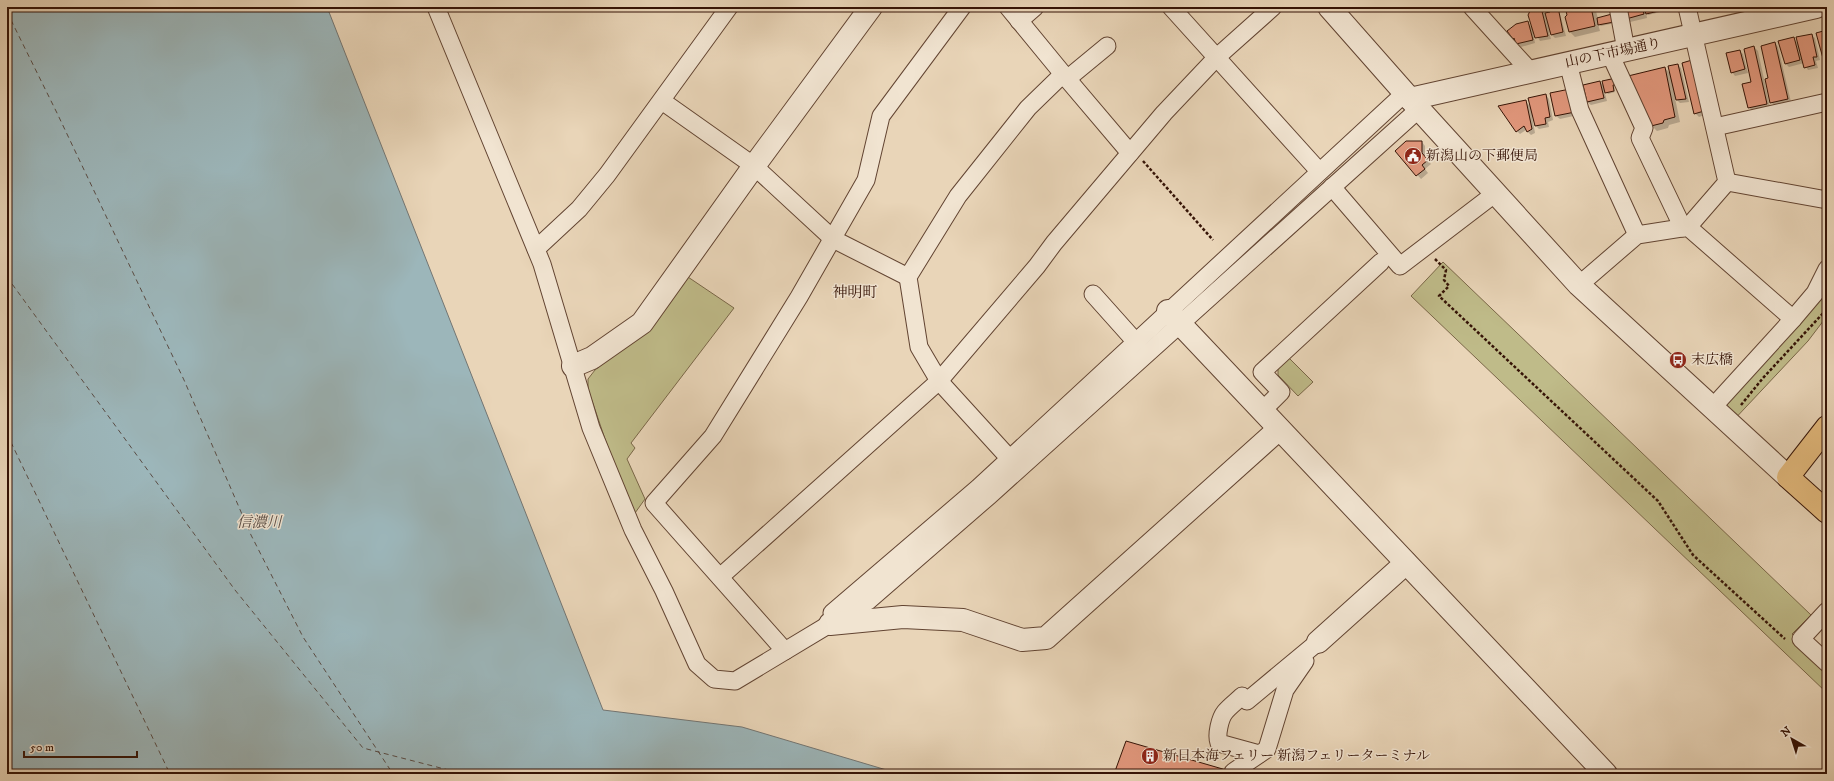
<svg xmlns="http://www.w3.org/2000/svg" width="1834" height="781" font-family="'IM FELL DW Pica','Noto Serif JP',serif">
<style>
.green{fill:#bfbb89;stroke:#7a6748}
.water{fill:#9cb6ba;stroke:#737572}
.shadow{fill:#0003}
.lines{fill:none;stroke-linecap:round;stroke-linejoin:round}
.ferry{stroke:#594c45;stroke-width:1;stroke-dasharray:5 4;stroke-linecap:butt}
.building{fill:#e2987d;stroke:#351306}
.minor-casing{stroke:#624432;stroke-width:19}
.tertiary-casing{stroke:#624432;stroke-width:24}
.trunk-casing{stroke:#351306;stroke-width:24}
.path{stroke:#351306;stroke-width:2.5;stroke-dasharray:3 2;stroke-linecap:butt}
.minor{stroke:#f1e4d1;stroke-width:17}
.tertiary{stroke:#f1e4d1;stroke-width:22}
.trunk{stroke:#e4ba7c;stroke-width:22}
.labels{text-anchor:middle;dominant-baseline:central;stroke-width:3;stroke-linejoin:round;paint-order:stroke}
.street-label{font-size:14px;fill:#351306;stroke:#f1e4d1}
.poi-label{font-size:14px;fill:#351306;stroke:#f1e4d1;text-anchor:start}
.neighbourhood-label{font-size:15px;fill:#351306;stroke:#f1e4d1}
.water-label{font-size:15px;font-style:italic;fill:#594c45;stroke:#f1e4d1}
</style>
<rect width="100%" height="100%" fill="#e9d5b8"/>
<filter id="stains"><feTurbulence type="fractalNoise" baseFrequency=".005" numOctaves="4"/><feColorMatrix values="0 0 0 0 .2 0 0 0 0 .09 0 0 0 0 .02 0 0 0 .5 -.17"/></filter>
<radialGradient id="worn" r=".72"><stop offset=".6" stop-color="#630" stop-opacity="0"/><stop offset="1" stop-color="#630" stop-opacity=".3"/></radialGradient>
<g class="green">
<path d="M 1443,262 L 1811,615 L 1792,634 L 1827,665 L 1827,693 L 1411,296 Z"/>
<path d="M 1827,269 L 1827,316 L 1808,341 L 1730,424 L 1712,408 Z"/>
<path d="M 685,275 L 734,308 L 631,443 L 635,448 L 627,459 L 645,499 L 635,513 L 619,477 L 605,439 L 588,389 L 588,379 L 595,370 L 645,329 Z"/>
<path d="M 1288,357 L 1313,382 L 1298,396 L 1278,375 L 1278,367 Z"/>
</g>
<path class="water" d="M 7,7 L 327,7 L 603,710 L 742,727 L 900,774 L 7,774 Z"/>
<g class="shadow">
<path d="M 1533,7 L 1543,7 L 1545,14 L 1551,12 L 1550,7 L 1558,7 L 1566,36 L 1555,38 L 1549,32 L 1551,39 L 1540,41 L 1535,33 L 1533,33 L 1535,43 L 1521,47 L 1508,31 L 1527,22 L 1533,28 Z"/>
<path d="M 1566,7 L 1595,7 L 1598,19 L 1615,23 L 1601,26 L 1598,24 L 1600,31 L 1575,37 L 1569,31 Z"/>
<path d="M 1638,7 L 1642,7 L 1646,12 L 1652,7 L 1677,7 L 1677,8 L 1648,15 L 1646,12 L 1647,18 L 1630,22 L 1627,18 Z"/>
<path d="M 1811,35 L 1815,38 L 1820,60 L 1816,61 L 1818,68 L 1808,70 L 1804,63 L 1789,67 L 1786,64 L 1793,38 L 1799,44 Z"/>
<path d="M 1775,43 L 1778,47 L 1791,102 L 1775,106 L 1771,102 L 1770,78 Z"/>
<path d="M 1754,47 L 1758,51 L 1770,107 L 1752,111 L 1749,107 L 1753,83 Z"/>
<path d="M 1739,51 L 1743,54 L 1748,73 L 1735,76 L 1732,72 Z"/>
<path d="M 1683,64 L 1707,114 L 1699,117 L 1695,113 Z"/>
<path d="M 1678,65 L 1681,68 L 1689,102 L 1680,103 L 1675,98 L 1680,122 L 1669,125 L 1668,128 L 1657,131 L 1652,126 L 1665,68 L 1671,74 Z"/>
<path d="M 1600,82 L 1605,87 L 1604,82 L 1618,86 L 1614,86 L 1615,92 L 1608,94 L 1604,90 L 1607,101 L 1591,105 L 1587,102 Z"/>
<path d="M 1551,94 L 1578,115 L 1560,119 L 1556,116 Z"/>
<path d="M 1546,95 L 1549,99 L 1553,120 L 1548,122 L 1549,127 L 1539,129 L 1536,126 L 1533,116 L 1532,116 L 1535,133 L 1531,135 L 1526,130 L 1520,134 L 1517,131 L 1525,101 L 1531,107 Z"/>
<path d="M 1422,142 L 1425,146 L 1425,157 L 1431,164 L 1425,169 L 1428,173 L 1421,179 L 1396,151 Z"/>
</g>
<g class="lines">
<g class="ferry">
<path d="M 7,12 L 57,113 L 184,380 L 251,535 L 303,637 L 393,774"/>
<path d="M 7,277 L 235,590 L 363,748 L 464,774"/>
<path d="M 7,434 L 170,774"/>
</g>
</g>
<g class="building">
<path d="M 1532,7 L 1541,7 L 1548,36 L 1535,38 L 1528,15 Z"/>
<path d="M 1549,7 L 1558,7 L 1563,32 L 1551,35 L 1545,13 L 1550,12 Z"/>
<path d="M 1565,7 L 1591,7 L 1595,26 L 1569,32 L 1565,17 L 1567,15 Z"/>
<path d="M 1623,7 L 1642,7 L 1644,14 L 1626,19 Z"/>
<path d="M 1647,7 L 1676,7 L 1646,14 L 1644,8 Z"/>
<path d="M 1612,14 L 1614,22 L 1598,25 L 1597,18 Z"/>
<path d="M 1528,21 L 1533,40 L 1516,44 L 1514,38 L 1513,39 L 1507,31 L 1516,24 Z"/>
<path d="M 1827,30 L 1827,62 L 1824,62 L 1816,33 Z"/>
<path d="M 1812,34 L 1817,57 L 1813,57 L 1815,65 L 1804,68 L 1796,37 Z"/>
<path d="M 1794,37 L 1800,60 L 1785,64 L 1778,41 Z"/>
<path d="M 1775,42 L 1788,99 L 1770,103 L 1765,79 L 1768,78 L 1761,46 Z"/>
<path d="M 1754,46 L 1767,104 L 1748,108 L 1742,84 L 1751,82 L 1744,49 Z"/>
<path d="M 1740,50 L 1745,69 L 1731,73 L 1726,53 Z"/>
<path d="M 1692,60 L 1704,111 L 1694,114 L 1682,63 Z"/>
<path d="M 1678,64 L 1686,99 L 1676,100 L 1668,66 Z"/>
<path d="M 1665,67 L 1675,117 L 1664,120 L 1663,123 L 1651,126 L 1628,76 Z"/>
<path d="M 1616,78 L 1617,84 L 1613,85 L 1614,91 L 1605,93 L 1602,81 Z"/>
<path d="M 1600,81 L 1604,98 L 1587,102 L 1583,85 Z"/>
<path d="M 1570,89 L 1575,112 L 1555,116 L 1550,93 Z"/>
<path d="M 1546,94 L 1550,117 L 1545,118 L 1546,124 L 1535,126 L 1528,98 Z"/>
<path d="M 1526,100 L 1532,129 L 1527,132 L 1524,126 L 1516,132 L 1498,106 Z"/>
<path d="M 1406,141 L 1422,141 L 1422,153 L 1428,160 L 1422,165 L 1425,169 L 1416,176 L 1395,151 Z"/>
<path d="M 1126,741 L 1240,774 L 1114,774 Z"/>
</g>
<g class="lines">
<defs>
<g id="minor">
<path d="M 436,7 L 542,264 L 591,428 L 633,530 L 664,591 L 697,664 L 714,679 L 735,681 L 868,601 L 989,496 L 1419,109"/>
<path d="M 1008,7 L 1063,74 L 1130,153"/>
<path d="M 1171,7 L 1319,171"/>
<path d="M 1472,7 L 1530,71"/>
<path d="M 1618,7 L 1626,50"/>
<path d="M 1019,21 L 1035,7"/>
<path d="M 1610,54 L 1644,128 L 1640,138 L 1683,228"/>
<path d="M 1568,63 L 1580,110 L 1637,235"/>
<path d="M 1067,79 L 1107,46"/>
<path d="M 662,101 L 754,166 L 833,239 L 908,277"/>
<path d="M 1715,127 L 1827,102"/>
<path d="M 1727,182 L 1827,200"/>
<path d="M 1332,187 L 1400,266 L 1497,192"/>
<path d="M 1688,227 L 1793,319"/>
<path d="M 536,249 L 579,209 L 607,175 L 729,7"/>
<path d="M 1579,285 L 1637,235 L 1688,227 L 1727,182 L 1687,7"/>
<path d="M 1093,294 L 1135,341"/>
<path d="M 1712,408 L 1793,319 L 1815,293 L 1827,269"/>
<path d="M 1262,411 L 1281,392 L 1262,372 L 1381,262"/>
<path d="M 1010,459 L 939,381 L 919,347 L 908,277 L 958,196 L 1028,108 L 1063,74"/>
<path d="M 720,577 L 939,381 L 1037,266 L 1054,243 L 1164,113 L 1217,57 L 1273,7"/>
<path d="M 1827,611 L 1801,639 L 1827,663"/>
<path d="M 832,613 L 978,488 L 1405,93"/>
<path d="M 785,651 L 654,503 L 713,436 L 799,297 L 866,180 L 881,116 L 962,7"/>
<path d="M 1259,754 L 1219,743 C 1216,735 1220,718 1225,712 C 1230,706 1237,701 1242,696 L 1247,701 L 1318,642"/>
<path d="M 1233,772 L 1267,749 L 1285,690 L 1305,661"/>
</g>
<g id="tertiary">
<path d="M 1329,7 L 1419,109 L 1579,285 L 1788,477"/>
<path d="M 1410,99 L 1816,7"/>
<path d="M 1168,311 L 1606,774"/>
<path d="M 573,366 L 592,358 L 642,323 L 754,166 L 871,7"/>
<path d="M 830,624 L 903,617 L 963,620 L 1022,640 L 1046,638 L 1279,429"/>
<path d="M 1318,642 L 1406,563"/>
</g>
<path id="trunk" d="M 1827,427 L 1788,477 L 1827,512"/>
</defs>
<use href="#minor" class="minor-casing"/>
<use href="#tertiary" class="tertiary-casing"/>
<use href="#trunk" class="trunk-casing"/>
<g class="path">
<path d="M 1143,161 L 1213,240"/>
<path d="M 1435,259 L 1446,270 L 1444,280 L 1449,286 L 1439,296 L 1658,501 L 1693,555 L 1785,639"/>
<path d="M 1741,405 L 1763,378 L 1827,309"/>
</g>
<use href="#minor" class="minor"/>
<use href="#tertiary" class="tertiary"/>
<use href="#trunk" class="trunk"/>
</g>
<defs>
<symbol id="civic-disc" viewBox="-11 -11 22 22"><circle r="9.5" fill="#8f2418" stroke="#f1e4d1"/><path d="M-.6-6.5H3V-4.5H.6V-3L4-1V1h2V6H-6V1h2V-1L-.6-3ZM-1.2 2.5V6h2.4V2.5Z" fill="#fff"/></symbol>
<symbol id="bus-disc" viewBox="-11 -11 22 22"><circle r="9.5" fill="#8f2418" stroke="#f1e4d1"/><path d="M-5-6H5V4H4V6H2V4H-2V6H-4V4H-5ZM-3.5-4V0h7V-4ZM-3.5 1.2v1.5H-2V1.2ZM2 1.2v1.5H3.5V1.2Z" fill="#fff"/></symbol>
<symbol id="building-disc" viewBox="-11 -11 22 22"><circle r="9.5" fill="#8f2418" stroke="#f1e4d1"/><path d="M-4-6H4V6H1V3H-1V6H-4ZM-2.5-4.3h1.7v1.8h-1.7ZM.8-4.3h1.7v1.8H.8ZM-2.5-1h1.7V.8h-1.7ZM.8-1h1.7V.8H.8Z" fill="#fff"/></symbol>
</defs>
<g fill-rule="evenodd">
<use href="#civic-disc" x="1403" y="146" width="20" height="20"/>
<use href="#bus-disc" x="1668" y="350" width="20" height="20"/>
<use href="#building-disc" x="1140" y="746" width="20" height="20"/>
</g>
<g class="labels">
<g class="street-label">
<text transform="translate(1613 53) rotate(-12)">山の下市場通り</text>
</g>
<g class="poi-label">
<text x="1426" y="156">新潟山の下郵便局</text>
<text x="1691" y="360">末広橋</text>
<text x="1163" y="756">新日本海フェリー 新潟フェリーターミナル</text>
</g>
<g class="neighbourhood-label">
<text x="855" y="292">神明町</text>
</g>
<g class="water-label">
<text x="259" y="522">信濃川</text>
</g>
</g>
<rect width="1834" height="781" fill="none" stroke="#e9d5b8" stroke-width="24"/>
<rect x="8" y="8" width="1818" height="765" fill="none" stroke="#351306" stroke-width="2"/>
<rect x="12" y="12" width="1810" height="757" fill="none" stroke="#351306"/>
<g transform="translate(1792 739) rotate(321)" stroke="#f1e4d1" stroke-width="3" paint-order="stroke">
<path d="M0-3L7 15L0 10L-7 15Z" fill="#351306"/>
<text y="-6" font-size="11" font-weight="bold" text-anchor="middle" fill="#351306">N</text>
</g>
<path d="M24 751v6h113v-6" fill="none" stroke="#351306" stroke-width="2"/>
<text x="30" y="751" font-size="12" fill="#351306" stroke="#f1e4d1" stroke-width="3" paint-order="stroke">50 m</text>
<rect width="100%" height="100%" filter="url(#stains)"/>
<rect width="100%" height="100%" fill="url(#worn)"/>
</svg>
